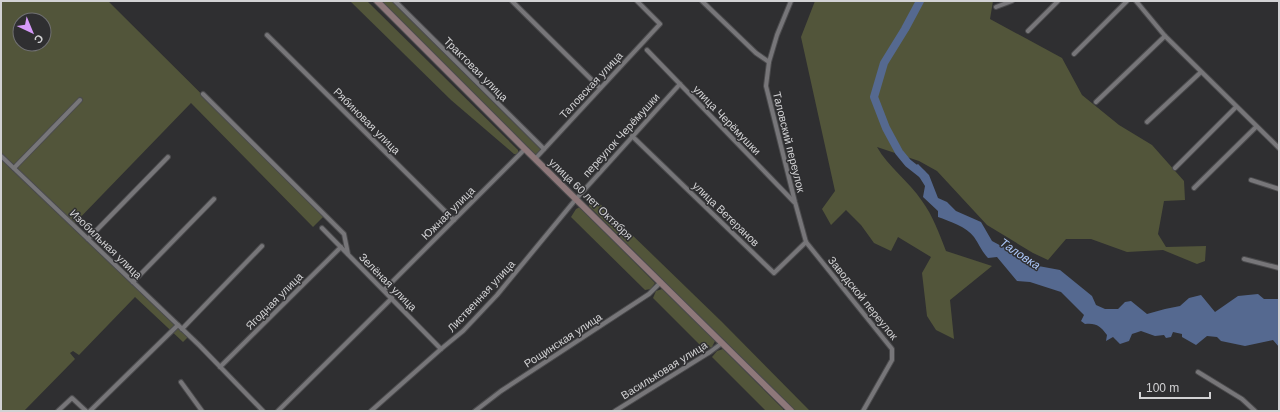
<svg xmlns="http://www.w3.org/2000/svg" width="1280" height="412" font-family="Arial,sans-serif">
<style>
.green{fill:#52553a;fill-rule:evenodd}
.water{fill:#556990}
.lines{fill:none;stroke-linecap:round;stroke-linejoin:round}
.river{stroke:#556990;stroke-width:8}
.street-casing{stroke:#4b4b4d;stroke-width:6}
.secondary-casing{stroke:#4b4b4d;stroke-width:8}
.street{stroke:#777679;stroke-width:4}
.secondary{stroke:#8e787a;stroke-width:6}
.labels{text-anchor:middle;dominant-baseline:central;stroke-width:3;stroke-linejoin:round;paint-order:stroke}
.street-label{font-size:11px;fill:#d2d2d4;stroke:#2f2f31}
.water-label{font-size:12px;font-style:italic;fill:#abc6f8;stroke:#2f2f31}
</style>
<rect width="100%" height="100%" fill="#2f2f31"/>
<g class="green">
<path d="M 1,1 L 108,1 L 324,216 L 313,227 L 191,103 L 72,226 L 189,336 L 183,342 L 135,297 L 79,355 L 73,351 L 70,353 L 75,359 L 24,411 L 1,411 ZM 20,20 L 44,20 L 44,44 L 20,44 Z"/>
<path d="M 350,1 L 367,1 L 518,150 L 518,154 L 514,154 L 451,100 Z"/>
<path d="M 380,1 L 393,1 L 498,104 L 542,150 L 540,155 L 535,155 Z"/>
<path d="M 815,1 L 993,1 L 990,19 L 1062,58 L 1082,95 L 1119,125 L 1152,145 L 1184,181 L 1185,200 L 1164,201 L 1158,234 L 1166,247 L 1206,246 L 1205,261 L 1197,264 L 1163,250 L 1127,252 L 1091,239 L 1066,239 L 1048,260 L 1033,253 L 987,225 L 937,171 L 919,161 L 877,147 C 888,167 909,181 922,201 C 933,216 939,233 946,251 L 992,266 L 950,300 L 954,339 L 936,330 L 927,316 L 922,273 L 931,257 L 898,237 L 891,251 L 874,243 L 861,225 L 846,210 L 831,225 L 822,209 L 835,191 L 801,37 Z"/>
<path d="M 594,198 L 722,322 L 810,411 L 794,411 L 589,206 L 589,201 Z"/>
<path d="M 580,207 L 655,283 L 651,289 L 645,290 L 571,217 L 576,209 Z"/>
<path d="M 662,289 L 715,341 L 712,347 L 704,349 L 653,298 L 656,291 Z"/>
<path d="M 723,349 L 783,409 L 783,411 L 766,411 L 712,357 L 717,351 Z"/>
</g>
<path class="water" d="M 918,164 L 929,175 L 938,198 L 947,202 L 956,211 L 981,222 L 992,241 L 1005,248 L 1012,250 L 1016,258 L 1033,258 L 1033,265 L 1060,270 L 1092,296 L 1096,305 L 1105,309 L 1118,309 L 1125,302 L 1131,301 L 1147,314 L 1165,309 L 1180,306 L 1189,298 L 1201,295 L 1215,312 L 1238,296 L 1258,294 L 1264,299 L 1279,299 L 1279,347 L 1273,340 L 1245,346 L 1221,341 L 1217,337 L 1207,336 L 1196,345 L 1182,337 L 1182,334 L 1173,332 L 1171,337 L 1166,338 L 1164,335 L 1155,336 L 1141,331 L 1132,334 L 1129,341 L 1120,344 L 1113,337 L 1106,341 L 1107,335 C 1100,326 1097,323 1085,324 L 1081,321 L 1084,315 L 1061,292 L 1030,282 L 1017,281 L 997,257 L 988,258 C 982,252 979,244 974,237 C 967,227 949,221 938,217 L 938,211 L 923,197 L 925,186 L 913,167 Z"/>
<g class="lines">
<path class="river" d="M 920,1 L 905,29 L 884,63 L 874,97 L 886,128 L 899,152 L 908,163 L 922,174"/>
<defs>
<g id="street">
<path d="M 395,1 L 544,149"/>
<path d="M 512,1 L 600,88"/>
<path d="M 702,1 L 756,53 L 769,62"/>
<path d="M 791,1 L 777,35 L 769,62 L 766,86 L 795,202 L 806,242 L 892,349 L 892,360 L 863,411"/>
<path d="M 1136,1 L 1165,36 L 1279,148"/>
<path d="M 996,7 L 1012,1"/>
<path d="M 1028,31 L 1058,1"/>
<path d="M 267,35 L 454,220"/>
<path d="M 647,50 L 794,202"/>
<path d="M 1074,54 L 1127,1"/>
<path d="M 203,94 L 344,234 L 348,254"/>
<path d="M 1096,102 L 1165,36"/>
<path d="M 1147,122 L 1201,72"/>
<path d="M 632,136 L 774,273 L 806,242"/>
<path d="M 1,156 L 199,345 L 263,411"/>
<path d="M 535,159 L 660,24 L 637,1"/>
<path d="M 14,168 L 80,100"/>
<path d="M 1175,168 L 1236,107"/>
<path d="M 1251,180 L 1279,189"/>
<path d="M 1194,188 L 1256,127"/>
<path d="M 322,228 L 441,349"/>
<path d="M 88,239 L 168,157"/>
<path d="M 1244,259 L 1279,268"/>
<path d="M 133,282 L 214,199"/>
<path d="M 384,290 L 525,149"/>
<path d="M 182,329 L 262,246"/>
<path d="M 220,367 L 341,247"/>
<path d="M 1198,372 L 1242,399 L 1255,411"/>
<path d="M 181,382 L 202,411"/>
<path d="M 58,411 L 72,398 L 86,411"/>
<path d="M 90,411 L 178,325"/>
<path d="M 278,411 L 392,298"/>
<path d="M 371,411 L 441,349 L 463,331 L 497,295 L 576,199 L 680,84"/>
<path d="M 475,411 L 501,391 L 649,294 L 661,282"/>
<path d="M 615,411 L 710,352 L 722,343"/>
</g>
<path id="secondary" d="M 377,1 L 525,149 L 791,411"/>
</defs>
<use href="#street" class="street-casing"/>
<use href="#secondary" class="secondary-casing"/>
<use href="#street" class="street"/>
<use href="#secondary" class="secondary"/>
</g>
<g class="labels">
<g class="street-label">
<text transform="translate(476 69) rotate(45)">Трактовая улица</text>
<text transform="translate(591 85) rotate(-47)">Таловская улица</text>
<text transform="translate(727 120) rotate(46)">улица Черёмушки</text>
<text transform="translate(367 121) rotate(45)">Рябиновая улица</text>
<text transform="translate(621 135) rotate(-48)">переулок Черёмушки</text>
<text transform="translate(789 142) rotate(76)">Таловский переулок</text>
<text transform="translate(591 199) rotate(44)">улица 60 лет Октября</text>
<text transform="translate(448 213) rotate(-45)">Южная улица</text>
<text transform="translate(726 214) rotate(44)">улица Ветеранов</text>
<text transform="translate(106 244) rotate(44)">Изобильная улица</text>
<text transform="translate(388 282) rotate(45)">Зелёная улица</text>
<text transform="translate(481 296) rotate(-47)">Лиственная улица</text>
<text transform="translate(863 298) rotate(51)">Заводской переулок</text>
<text transform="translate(274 301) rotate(-45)">Ягодная улица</text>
<text transform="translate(563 340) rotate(-33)">Рощинская улица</text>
<text transform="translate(664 370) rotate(-32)">Васильковая улица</text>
</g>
<g class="water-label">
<text transform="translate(1020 254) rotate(34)">Таловка</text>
</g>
</g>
<rect width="1280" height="412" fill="none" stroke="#d2d2d4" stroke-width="4"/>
<g transform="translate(32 32) rotate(136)"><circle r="19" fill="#2f2f31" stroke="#707072"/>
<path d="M0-3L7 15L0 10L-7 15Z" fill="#d69bfa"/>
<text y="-6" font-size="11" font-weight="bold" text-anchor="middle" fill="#d2d2d4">С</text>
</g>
<path d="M1140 392v6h70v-6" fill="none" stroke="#d2d2d4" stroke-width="2"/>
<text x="1146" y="392" font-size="12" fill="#d2d2d4" stroke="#2f2f31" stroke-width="3" paint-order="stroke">100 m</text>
</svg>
